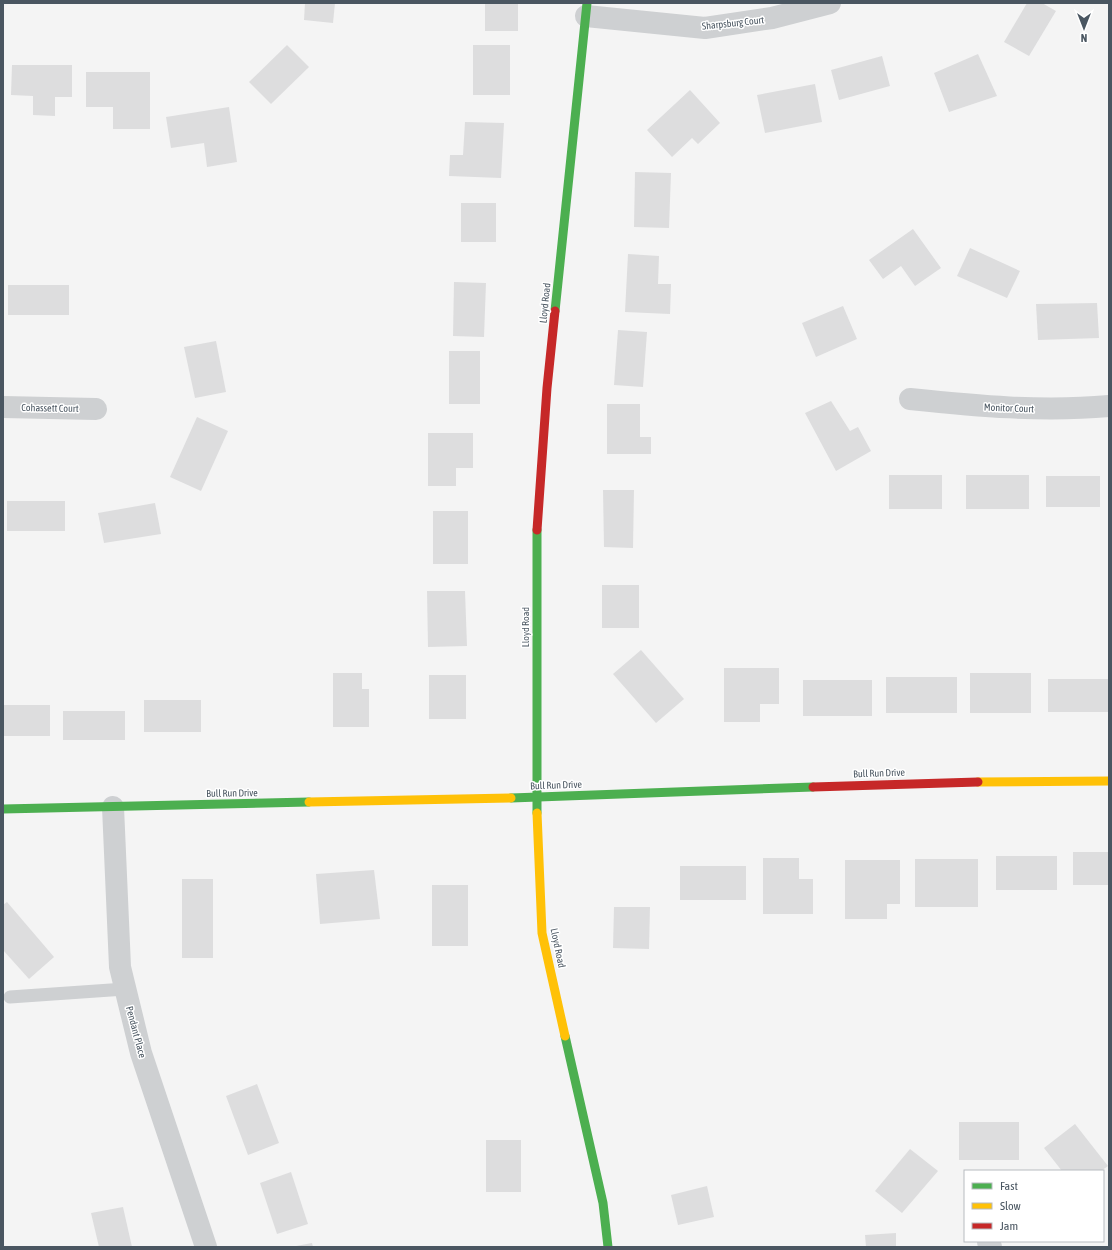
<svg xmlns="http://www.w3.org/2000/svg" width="1112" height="1250" font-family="'Asap Condensed',sans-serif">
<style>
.building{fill:#ddddde}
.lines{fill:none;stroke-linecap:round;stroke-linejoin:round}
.lane{stroke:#ced0d2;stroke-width:13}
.street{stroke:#ced0d2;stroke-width:22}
.fast{stroke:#4caf50;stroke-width:9}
.slow{stroke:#ffc107;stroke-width:9}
.jam{stroke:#c62828;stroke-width:9}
.labels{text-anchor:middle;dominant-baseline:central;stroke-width:3;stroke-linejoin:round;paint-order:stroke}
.street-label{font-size:10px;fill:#4a5661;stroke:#fff}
</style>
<rect width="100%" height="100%" fill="#f4f4f4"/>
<g class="building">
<path d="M 305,3 L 335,3 L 333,23 L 304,20 Z"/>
<rect x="485" y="3" width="33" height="28"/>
<path d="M 1027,3 L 1042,3 L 1056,11 L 1029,56 L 1004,42 Z"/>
<path d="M 287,45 L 309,67 L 271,104 L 249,82 Z"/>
<rect x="473" y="45" width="37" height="50"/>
<path d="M 978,54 L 997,96 L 949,112 L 934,73 Z"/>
<path d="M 882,56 L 890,86 L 839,100 L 831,70 Z"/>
<path d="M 12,65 L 72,65 L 72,97 L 55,97 L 55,116 L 33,115 L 33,96 L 11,95 Z"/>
<path d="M 86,72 L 150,72 L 150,129 L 113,129 L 113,107 L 86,107 Z"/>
<path d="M 815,84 L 822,122 L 765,133 L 757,95 Z"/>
<path d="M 690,90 L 720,123 L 698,144 L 692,138 L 672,157 L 647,130 Z"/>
<path d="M 229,107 L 237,162 L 207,167 L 204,143 L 171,148 L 166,117 Z"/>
<path d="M 465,122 L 504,123 L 501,178 L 449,176 L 450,155 L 463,155 Z"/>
<path d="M 635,172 L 671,173 L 669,228 L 634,227 Z"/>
<rect x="461" y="203" width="35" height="39"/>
<path d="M 913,229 L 941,268 L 915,286 L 901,266 L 883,279 L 869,260 Z"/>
<path d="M 970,248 L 1020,271 L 1007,298 L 957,276 Z"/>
<path d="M 628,254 L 659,256 L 658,284 L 671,284 L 670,314 L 625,312 Z"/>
<path d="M 454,282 L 486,283 L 484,337 L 453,336 Z"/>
<rect x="8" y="285" width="61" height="30"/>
<path d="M 1097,303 L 1099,338 L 1038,340 L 1036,304 Z"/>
<path d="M 843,306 L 857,339 L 816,357 L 802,323 Z"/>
<path d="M 618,330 L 647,332 L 643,387 L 614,385 Z"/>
<path d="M 216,341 L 226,392 L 195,398 L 184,347 Z"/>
<rect x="449" y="351" width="31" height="53"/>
<path d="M 831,401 L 850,431 L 858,427 L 871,451 L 836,471 L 805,413 Z"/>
<path d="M 607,404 L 640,404 L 640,437 L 651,437 L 651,454 L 607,454 Z"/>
<path d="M 197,417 L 228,431 L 201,491 L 170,477 Z"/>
<path d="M 428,433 L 473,433 L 473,468 L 456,468 L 456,486 L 428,486 Z"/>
<rect x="889" y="475" width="53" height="34"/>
<rect x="966" y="475" width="63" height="34"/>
<rect x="1046" y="476" width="54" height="31"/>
<path d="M 603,490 L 634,490 L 633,548 L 604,547 Z"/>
<rect x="7" y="501" width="58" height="30"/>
<path d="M 155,503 L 161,534 L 104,543 L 98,513 Z"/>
<rect x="433" y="511" width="35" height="53"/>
<rect x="602" y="585" width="37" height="43"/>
<path d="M 427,591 L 465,591 L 467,646 L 428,647 Z"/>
<path d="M 641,650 L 684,699 L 656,723 L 613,674 Z"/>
<path d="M 724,668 L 779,668 L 779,704 L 760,704 L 760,722 L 724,722 Z"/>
<path d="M 333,673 L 362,673 L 362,689 L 369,689 L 369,727 L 333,727 Z"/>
<rect x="970" y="673" width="61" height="40"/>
<rect x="429" y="675" width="37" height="44"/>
<rect x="886" y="677" width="71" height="36"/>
<rect x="1048" y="679" width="61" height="33"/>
<rect x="803" y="680" width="69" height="36"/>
<rect x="144" y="700" width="57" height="32"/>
<rect x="3" y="705" width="47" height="31"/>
<rect x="63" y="711" width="62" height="29"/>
<rect x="1073" y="852" width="36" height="33"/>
<rect x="996" y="856" width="61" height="34"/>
<path d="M 763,858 L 799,858 L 799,879 L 813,879 L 813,914 L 763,914 Z"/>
<rect x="915" y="859" width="63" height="48"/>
<path d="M 845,860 L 900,860 L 900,904 L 887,904 L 887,919 L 845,919 Z"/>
<rect x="680" y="866" width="66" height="34"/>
<path d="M 374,870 L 380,919 L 320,924 L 316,874 Z"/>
<rect x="182" y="879" width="31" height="79"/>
<rect x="432" y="885" width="36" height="61"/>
<path d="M 7,902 L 54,957 L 29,979 L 3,950 L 3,905 Z"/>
<path d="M 614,907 L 650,907 L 649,949 L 613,948 Z"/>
<path d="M 257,1084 L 279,1143 L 248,1155 L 226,1096 Z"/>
<rect x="959" y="1122" width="60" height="38"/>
<path d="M 1075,1124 L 1108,1166 L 1101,1171 L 1062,1171 L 1044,1148 Z"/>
<rect x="486" y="1140" width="35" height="52"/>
<path d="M 910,1149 L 938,1171 L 902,1213 L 875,1191 Z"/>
<path d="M 291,1172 L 308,1224 L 277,1234 L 260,1183 Z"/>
<path d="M 707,1186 L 714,1217 L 678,1225 L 671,1195 Z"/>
<path d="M 123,1207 L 132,1247 L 99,1247 L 91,1213 Z"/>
<path d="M 896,1233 L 896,1247 L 866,1247 L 865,1235 Z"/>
<path d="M 312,1243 L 313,1247 L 297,1247 L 296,1246 Z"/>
</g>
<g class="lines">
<path class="lane" d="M 10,997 L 125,989"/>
<g class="street">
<path d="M 586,16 L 705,28 L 772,18 L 830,3"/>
<path d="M 910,399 C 977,406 1042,412 1109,406"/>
<path d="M 3,407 L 96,409"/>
<path d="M 113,807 L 120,967 L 141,1053 L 206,1247"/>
<path d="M 988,1242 L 991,1247"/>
</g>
<g class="fast">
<path d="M 555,311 L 587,3"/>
<path d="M 537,530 L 537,813"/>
<path d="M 511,798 L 813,787"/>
<path d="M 3,809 L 309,802"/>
<path d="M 565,1036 L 603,1203 L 608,1247"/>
</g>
<g class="slow">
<path d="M 978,782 L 1109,781"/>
<path d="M 309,802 L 511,798"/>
<path d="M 537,813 L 542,933 L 565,1036"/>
</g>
<g class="jam">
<path d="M 537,530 L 547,388 L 555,311"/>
<path d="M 813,787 L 978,782"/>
</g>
</g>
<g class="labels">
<g class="street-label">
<text transform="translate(733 23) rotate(-6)">Sharpsburg Court</text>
<text transform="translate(545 303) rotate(-84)">Lloyd Road</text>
<text transform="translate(50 408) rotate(1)">Cohassett Court</text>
<text transform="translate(1009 408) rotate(2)">Monitor Court</text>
<text transform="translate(525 627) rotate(-90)">Lloyd Road</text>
<text transform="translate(879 773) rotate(-2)">Bull Run Drive</text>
<text transform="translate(556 785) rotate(-2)">Bull Run Drive</text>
<text transform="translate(232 793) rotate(-1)">Bull Run Drive</text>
<text transform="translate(558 948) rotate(78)">Lloyd Road</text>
<text transform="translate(136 1032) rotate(75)">Pendant Place</text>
</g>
</g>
<rect width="1112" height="1250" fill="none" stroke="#4a5661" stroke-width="8"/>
<rect x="964" y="1170" width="140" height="72" fill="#ffffff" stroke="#b7bbc0"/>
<rect x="972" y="1183" width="20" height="6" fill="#4caf50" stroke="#b7bbc0"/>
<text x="1000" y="1190" font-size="12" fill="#4a5661">Fast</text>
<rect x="972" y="1203" width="20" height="6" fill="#ffc107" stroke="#b7bbc0"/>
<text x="1000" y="1210" font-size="12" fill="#4a5661">Slow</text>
<rect x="972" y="1223" width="20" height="6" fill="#c62828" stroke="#b7bbc0"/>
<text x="1000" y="1230" font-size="12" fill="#4a5661">Jam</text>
<g transform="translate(1084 28) rotate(180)" stroke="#ffffff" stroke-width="3" paint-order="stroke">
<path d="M0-3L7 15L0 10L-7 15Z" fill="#4a5661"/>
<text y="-6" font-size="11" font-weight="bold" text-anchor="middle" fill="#4a5661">N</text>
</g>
</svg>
